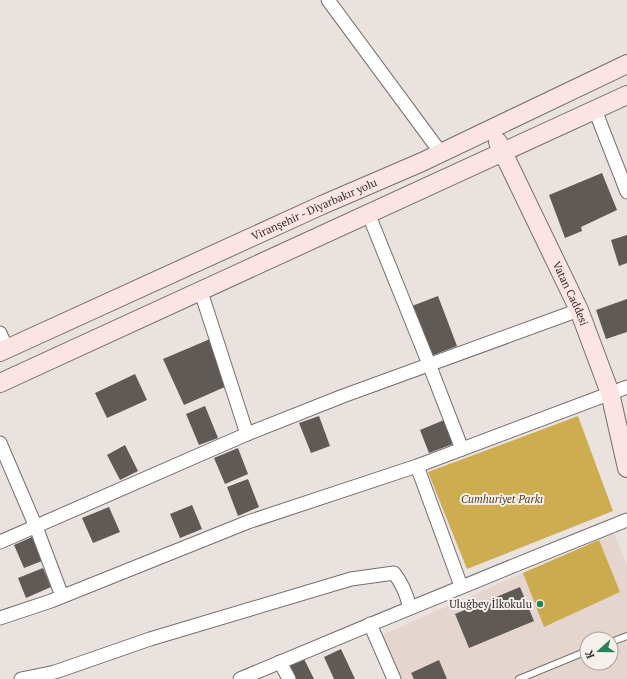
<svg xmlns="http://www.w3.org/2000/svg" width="627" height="679" font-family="'PT Serif',serif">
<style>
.built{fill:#e4d5ce;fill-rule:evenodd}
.green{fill:#cead51}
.forest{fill:#ccab4e}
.building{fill:#5f5a55}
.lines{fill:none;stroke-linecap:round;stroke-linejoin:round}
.lane-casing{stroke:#756e6b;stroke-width:8}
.street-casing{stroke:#756e6b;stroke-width:15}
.secondary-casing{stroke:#756e6b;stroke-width:20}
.lane{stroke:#fff;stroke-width:6}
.street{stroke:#fff;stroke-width:13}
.secondary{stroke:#fce4e4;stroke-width:18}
.poi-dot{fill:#268157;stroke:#f7efec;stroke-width:1.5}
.labels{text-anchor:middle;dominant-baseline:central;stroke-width:4;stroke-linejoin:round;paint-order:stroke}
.street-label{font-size:11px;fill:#302d2c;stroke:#f7efec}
.park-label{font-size:11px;font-style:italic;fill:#51431c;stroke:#f7efec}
.poi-label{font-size:11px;fill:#302d2c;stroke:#f7efec;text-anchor:end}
</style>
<rect width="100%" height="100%" fill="#eae2df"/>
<path class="built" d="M 614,533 L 627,565 L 627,679 L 402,679 L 382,635 ZM 587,639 L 611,639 L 611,663 L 587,663 Z"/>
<path class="green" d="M 578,416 L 613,511 L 467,569 L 428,472 Z"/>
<path class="forest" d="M 599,540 L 620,592 L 544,627 L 523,573 Z"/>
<g class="building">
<path d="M 602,173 L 617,210 L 581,227 L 582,231 L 565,238 L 549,195 Z"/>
<path d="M 627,235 L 627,263 L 619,266 L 611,240 Z"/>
<path d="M 438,296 L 457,346 L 431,356 L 412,306 Z"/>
<path d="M 627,299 L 627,332 L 606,339 L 596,310 Z"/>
<path d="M 210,339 L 227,386 L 184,405 L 163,359 Z"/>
<path d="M 135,374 L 147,400 L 107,418 L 95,393 Z"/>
<path d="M 205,406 L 218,438 L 199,445 L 186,414 Z"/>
<path d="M 319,416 L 330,446 L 311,453 L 299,423 Z"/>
<path d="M 444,420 L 453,444 L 429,453 L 420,430 Z"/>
<path d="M 125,445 L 138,471 L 120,480 L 107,455 Z"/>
<path d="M 238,448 L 248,474 L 225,484 L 214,458 Z"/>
<path d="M 248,479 L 259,507 L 238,516 L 227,487 Z"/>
<path d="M 192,505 L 202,529 L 180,538 L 170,514 Z"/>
<path d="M 109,507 L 120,532 L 93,543 L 82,518 Z"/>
<path d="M 32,537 L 42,561 L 24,568 L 14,545 Z"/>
<path d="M 43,568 L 51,587 L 26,598 L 18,578 Z"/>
<path d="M 520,587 L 534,621 L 469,648 L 455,614 Z"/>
<path d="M 341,649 L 355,679 L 334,679 L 324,657 Z"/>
<path d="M 303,657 L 314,679 L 296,679 L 289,664 Z"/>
<path d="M 439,660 L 447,679 L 414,679 L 411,673 Z"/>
</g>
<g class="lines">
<defs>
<g id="lane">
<path d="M 611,642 L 627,636"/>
<path d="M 519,679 L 587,651"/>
</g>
<g id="street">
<path d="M 328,0 L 441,153"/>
<path d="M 595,110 L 627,192"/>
<path d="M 368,213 L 429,364 L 462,449"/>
<path d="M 201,292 L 247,434"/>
<path d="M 0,333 L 7,349"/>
<path d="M 0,443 L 36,527 L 62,596"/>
<path d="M 417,466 L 461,586"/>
<path d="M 0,542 L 247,434 L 343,396 L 579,310"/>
<path d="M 0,618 L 51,601 L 248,522 L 417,466 L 627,387"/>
<path d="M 370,624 L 394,679"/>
<path d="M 280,662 L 289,679"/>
<path d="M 21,679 L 55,672 L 150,639 L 351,579 L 394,573 C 402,583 407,596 410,608"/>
<path d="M 240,679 C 368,625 497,572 627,520"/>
</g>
<g id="secondary">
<path id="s1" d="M 498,142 L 579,310 L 610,393 L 627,468"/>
<path id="s2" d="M 0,352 L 322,205 L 422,162 L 627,64"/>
<path d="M 0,383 L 627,95"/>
</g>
</defs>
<use href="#lane" class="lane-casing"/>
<use href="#street" class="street-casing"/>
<use href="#secondary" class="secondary-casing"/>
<use href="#lane" class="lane"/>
<use href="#street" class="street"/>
<use href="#secondary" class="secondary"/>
</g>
<circle class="poi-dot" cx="540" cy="604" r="4"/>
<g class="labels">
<g class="street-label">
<text stroke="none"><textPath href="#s2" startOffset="345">Viranşehir - Diyarbakır yolu</textPath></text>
<text stroke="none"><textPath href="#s1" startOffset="168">Vatan Caddesi</textPath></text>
</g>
<g class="park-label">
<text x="502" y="499">Cumhuriyet Parkı</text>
</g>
<g class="poi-label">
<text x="532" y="604">Uluğbey İlkokulu</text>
</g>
</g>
<g transform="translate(599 651) rotate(249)"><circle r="19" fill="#f7efec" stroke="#a7a19f"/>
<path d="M0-3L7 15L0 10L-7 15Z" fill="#268157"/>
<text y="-6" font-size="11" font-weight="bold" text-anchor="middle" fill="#302d2c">K</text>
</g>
</svg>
